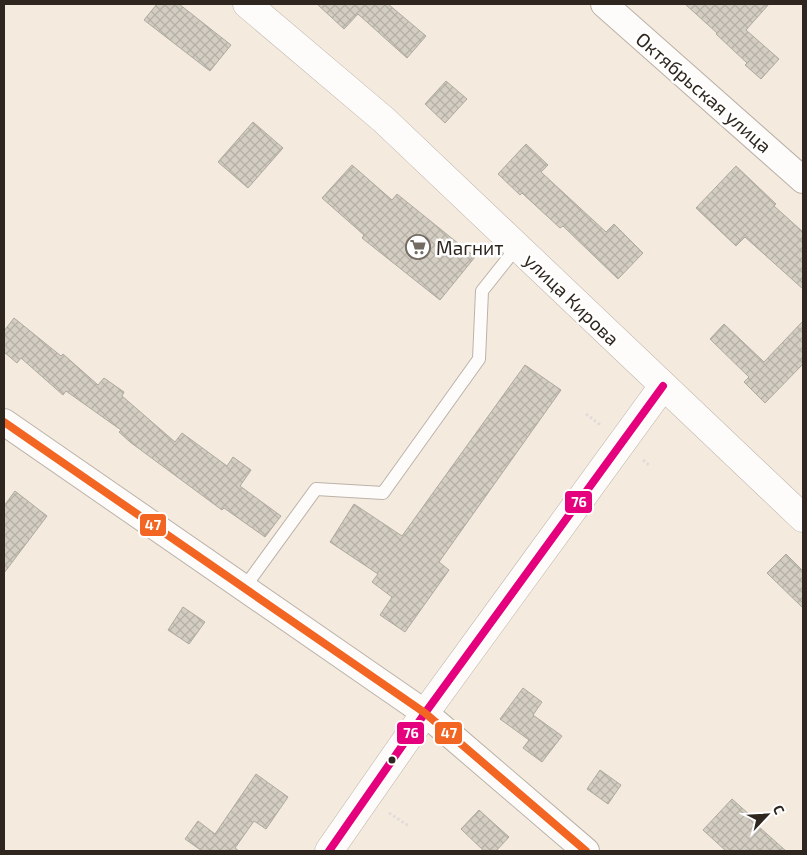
<svg xmlns="http://www.w3.org/2000/svg" width="807" height="855" font-family="'Exo 2',sans-serif">
<style>
.building{fill:url(#building-cross-hatch);stroke:#aea99f}
.lines{fill:none;stroke-linecap:round;stroke-linejoin:round}
.service-casing{stroke:#bbb2a9;stroke-width:14}
.minor-casing{stroke:#bbb2a9;stroke-width:28}
.tertiary-casing{stroke:#bbb2a9;stroke-width:29}
.path{stroke:#e0dcd9;stroke-width:3;stroke-dasharray:2.5 2.5;stroke-linecap:butt}
.service{stroke:#fefcfa;stroke-width:12}
.minor{stroke:#fefcfa;stroke-width:26}
.tertiary{stroke:#fefcfa;stroke-width:28}
.bus-1-casing{stroke:#fff;stroke-width:11}
.bus-2-casing{stroke:#fff;stroke-width:11}
.bus-1{stroke:#e5007d;stroke-width:8}
.bus-2{stroke:#f26522;stroke-width:8}
.bus-dot{fill:#2f271f;stroke:#fff;stroke-width:2}
.labels{text-anchor:middle;dominant-baseline:central;stroke-width:5;stroke-linejoin:round;paint-order:stroke}
.street-label{font-size:19px;fill:#2f271f;stroke:#fff}
.poi-label{font-size:19px;fill:#2f271f;stroke:#fff;text-anchor:start}
.line-badge{stroke:#fff;stroke-width:2}
.badge-label{font-size:14px;text-anchor:middle;font-weight:bold;fill:#fff}
</style>
<defs>
<pattern id="building-cross-hatch" width="8" height="8" patternUnits="userSpaceOnUse" patternTransform="scale(1.25)"><rect width="8" height="8" fill="#d3cdc2"/><path d="M0 0l8 8M0 8l8-8" fill="none" stroke="#b5b0a6"/></pattern>
</defs>
<rect width="100%" height="100%" fill="#f5eade"/>
<g class="building">
<path d="M 157,4 L 179,4 L 231,45 L 210,71 L 144,20 Z"/>
<path d="M 317,4 L 388,4 L 426,36 L 407,58 L 358,14 L 344,29 Z"/>
<path d="M 685,4 L 769,4 L 746,30 L 779,59 L 761,79 L 745,65 L 747,63 L 716,34 L 717,33 Z"/>
<path d="M 446,81 L 467,99 L 445,123 L 425,104 Z"/>
<path d="M 253,122 L 283,148 L 248,188 L 218,162 Z"/>
<path d="M 526,144 L 548,165 L 541,172 L 606,232 L 614,224 L 643,253 L 618,279 L 563,226 L 560,228 L 522,193 L 520,195 L 498,174 Z"/>
<path d="M 352,165 L 392,200 L 397,194 L 475,257 L 440,300 L 362,238 L 364,235 L 322,198 Z"/>
<path d="M 736,166 L 776,204 L 774,206 L 803,232 L 803,289 L 745,237 L 736,246 L 696,208 Z"/>
<path d="M 14,318 L 61,356 L 63,354 L 98,385 L 104,378 L 124,392 L 122,396 L 175,442 L 182,433 L 227,466 L 233,457 L 251,470 L 240,486 L 281,516 L 265,537 L 224,508 L 222,510 L 130,442 L 119,432 L 121,430 L 66,391 L 63,395 L 21,358 L 17,363 L 4,352 L 4,331 Z"/>
<path d="M 803,321 L 803,364 L 765,403 L 744,382 L 749,377 L 710,339 L 724,324 L 764,362 Z"/>
<path d="M 525,365 L 561,390 L 439,562 L 449,570 L 405,632 L 380,615 L 392,597 L 372,582 L 378,574 L 330,542 L 354,504 L 402,536 Z"/>
<path d="M 15,491 L 47,516 L 4,573 L 4,506 Z"/>
<path d="M 786,554 L 803,571 L 803,608 L 767,573 Z"/>
<path d="M 183,607 L 205,622 L 189,644 L 168,630 Z"/>
<path d="M 523,688 L 542,702 L 533,715 L 562,736 L 542,762 L 523,748 L 529,740 L 500,719 Z"/>
<path d="M 600,770 L 621,785 L 608,804 L 587,789 Z"/>
<path d="M 256,774 L 288,797 L 266,829 L 254,821 L 235,848 L 239,851 L 202,851 L 185,839 L 198,821 L 215,834 Z"/>
<path d="M 732,799 L 751,816 L 749,818 L 786,851 L 726,851 L 703,830 Z"/>
<path d="M 479,810 L 509,837 L 496,851 L 484,851 L 461,829 Z"/>
</g>
<g class="lines">
<defs>
<path id="service" d="M 244,588 L 316,489 L 383,493 L 479,359 L 482,291 L 517,247"/>
<g id="minor">
<path d="M 604,4 L 803,180"/>
<path d="M 4,422 L 425,713 L 586,851"/>
</g>
<g id="tertiary">
<path d="M 247,4 L 384,120 L 803,518"/>
<path d="M 329,851 L 425,713 L 663,386"/>
</g>
</defs>
<use href="#service" class="service-casing"/>
<use href="#minor" class="minor-casing"/>
<use href="#tertiary" class="tertiary-casing"/>
<g class="path">
<path d="M 586,414 L 602,426"/>
<path d="M 643,460 L 650,466"/>
<path d="M 389,813 L 409,826"/>
</g>
<use href="#service" class="service"/>
<use href="#minor" class="minor"/>
<use href="#tertiary" class="tertiary"/>
<defs>
<path id="bus-1" d="M 329,851 L 425,713 L 663,386"/>
<path id="bus-2" d="M 4,422 L 425,713 L 586,851"/>
</defs>
<use href="#bus-1" class="bus-1-casing"/>
<use href="#bus-2" class="bus-2-casing"/>
<use href="#bus-1" class="bus-1"/>
<use href="#bus-2" class="bus-2"/>
</g>
<defs>
<symbol id="supermarket-ring" viewBox="-11 -11 22 22"><circle r="9.5" fill="#fff" stroke="#746b62" stroke-width="1.5"/><path d="M-6-5.5h2.5l.6 2H6L4.5 2H-2.5L-4.4-4H-6ZM-1.5 3.2a1.3 1.3 0 1 0 .1 0ZM3 3.2a1.3 1.3 0 1 0 .1 0Z" fill="#746b62"/></symbol>
</defs>
<g fill-rule="evenodd">
<use href="#supermarket-ring" x="404" y="233" width="28" height="28"/>
</g>
<circle class="bus-dot" cx="392" cy="760" r="4.5"/>
<g class="labels">
<g class="street-label">
<text transform="translate(704 92) rotate(41)">Октябрьская улица</text>
<text transform="translate(572 299) rotate(44)">улица Кирова</text>
</g>
<g class="poi-label">
<text x="436" y="247">Магнит</text>
</g>
</g>
<g class="line-badge">
<rect x="564" y="490" width="29" height="24" rx="5" fill="#e5007d"/>
<rect x="139" y="513" width="28" height="24" rx="5" fill="#f26522"/>
<rect x="434" y="721" width="29" height="24" rx="5" fill="#f26522"/>
<rect x="396" y="721" width="29" height="24" rx="5" fill="#e5007d"/>
</g>
<g class="badge-label">
<text x="579" y="507">76</text>
<text x="153" y="530">47</text>
<text x="449" y="738">47</text>
<text x="411" y="738">76</text>
</g>
<rect width="807" height="855" fill="none" stroke="#2f271f" stroke-width="10"/>
<g transform="translate(767 815) rotate(65)" stroke="#ffffff" stroke-width="4" paint-order="stroke">
<path d="M0-4L9 19L0 12L-9 19Z" fill="#2f271f"/>
<text y="-8" font-size="14" font-weight="bold" text-anchor="middle" fill="#2f271f">С</text>
</g>
</svg>
